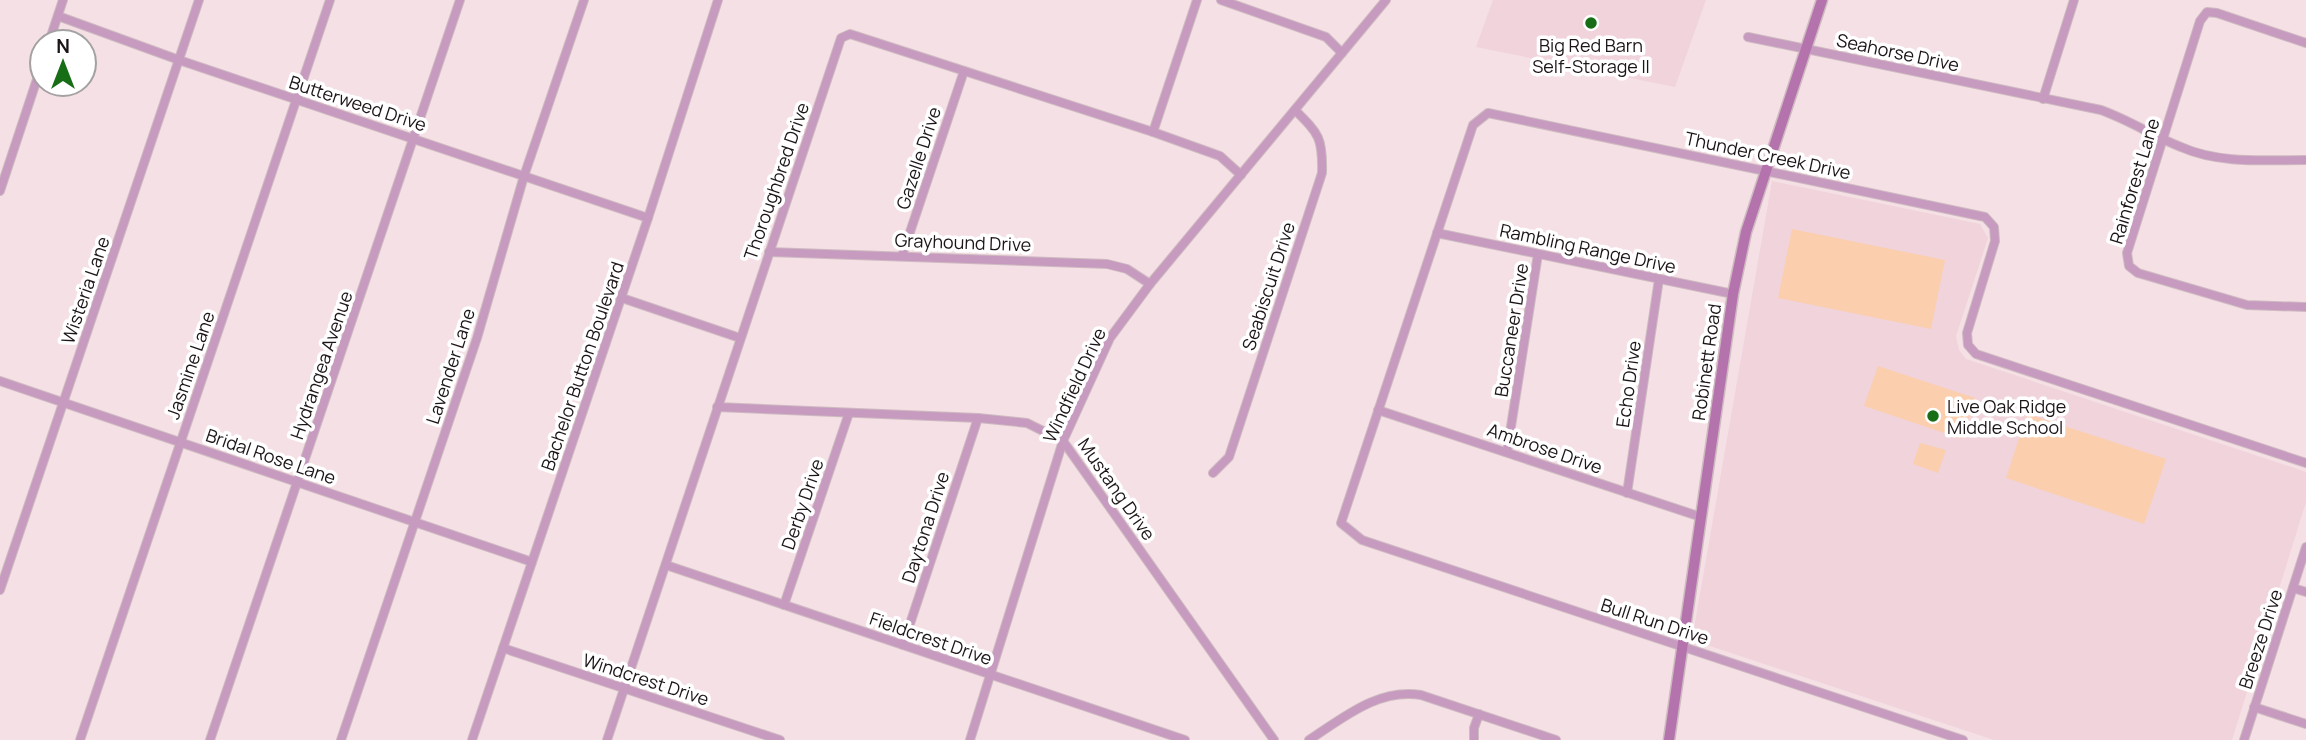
<svg xmlns="http://www.w3.org/2000/svg" width="2306" height="740" font-family="Manrope,sans-serif">
<style>
.built{fill:#f0d3db}
.pitch{fill:#fbceae}
.lines{fill:none;stroke-linecap:round;stroke-linejoin:round}
.street-casing{stroke:#cebbc0;stroke-width:10}
.secondary-casing{stroke:#cebbc0;stroke-width:13}
.street{stroke:#c79ac0;stroke-width:8}
.secondary{stroke:#b573ad;stroke-width:10}
.poi-dot{fill:#186e17;stroke:#fff;stroke-width:2.5}
.labels{text-anchor:middle;dominant-baseline:central;stroke-width:7;stroke-linejoin:round;paint-order:stroke}
.poi-label{font-size:18px;fill:#1c1517;stroke:#fff}
.street-label{font-size:18px;fill:#1c1517;stroke:#fff}
</style>
<rect width="100%" height="100%" fill="#f5e0e5"/>
<g class="built">
<path d="M 1493,0 L 1706,0 L 1675,87 L 1476,47 Z"/>
<path d="M 1772,181 L 1980,224 L 1988,238 L 1956,336 L 1959,350 L 1966,359 L 2306,472 L 2306,502 L 2232,740 L 1994,740 L 1692,640 Z"/>
</g>
<g class="pitch">
<path d="M 1792,229 L 1945,260 L 1931,329 L 1778,298 Z"/>
<path d="M 1878,366 L 1975,398 L 1962,439 L 1864,406 Z"/>
<path d="M 2027,414 L 2166,459 L 2144,524 L 2006,478 Z"/>
<path d="M 1920,443 L 1946,450 L 1938,473 L 1913,464 Z"/>
</g>
<g class="lines">
<defs>
<g id="street">
<path d="M 1221,0 L 1326,37 L 1342,53"/>
<path d="M 58,16 L 179,60 L 648,218"/>
<path d="M 1748,37 L 2101,110 C 2129,120 2153,136 2181,147 C 2219,164 2265,160 2306,160"/>
<path d="M 49,42 L 63,0"/>
<path d="M 2306,43 L 2217,13 L 2207,12 L 2200,21 L 2127,253 L 2129,266 L 2138,273 L 2247,305 L 2306,307"/>
<path d="M 2043,99 L 2074,0"/>
<path d="M 1153,132 L 1197,0"/>
<path d="M 0,191 L 42,64"/>
<path d="M 1437,233 L 1733,294"/>
<path d="M 769,252 L 1107,264 L 1127,269 L 1150,284"/>
<path d="M 902,256 L 964,71"/>
<path d="M 622,298 L 740,338"/>
<path d="M 0,381 L 532,562"/>
<path d="M 717,407 L 978,418 L 1027,423 L 1063,441 L 1274,740"/>
<path d="M 1378,410 L 1701,517"/>
<path d="M 1507,452 L 1538,254"/>
<path d="M 1213,473 L 1229,457 L 1322,173 C 1323,138 1319,134 1295,110"/>
<path d="M 1627,493 L 1659,279"/>
<path d="M 666,565 L 1185,740"/>
<path d="M 2293,588 L 2306,592"/>
<path d="M 0,590 L 199,0"/>
<path d="M 784,605 L 849,413"/>
<path d="M 903,645 L 978,418"/>
<path d="M 503,648 L 780,740"/>
<path d="M 2254,707 L 2306,724"/>
<path d="M 80,740 L 330,0"/>
<path d="M 210,740 L 460,0"/>
<path d="M 341,740 L 477,338 L 524,176 L 584,0"/>
<path d="M 472,740 L 648,218 L 718,0"/>
<path d="M 607,740 L 841,38 L 850,34 L 1153,132 L 1220,156 L 1241,175"/>
<path d="M 970,740 L 1063,441 L 1110,338 L 1150,284 L 1386,0"/>
<path d="M 1309,740 C 1343,718 1378,688 1421,695 L 1556,740"/>
<path d="M 1474,740 L 1474,728 L 1479,714"/>
<path d="M 1963,740 L 1362,540 L 1341,523 L 1473,125 L 1488,113 L 1985,217 L 1994,227 L 1995,241 L 1967,333 L 1968,345 L 1976,354 L 2306,463"/>
<path d="M 2244,740 L 2306,547"/>
</g>
<path id="secondary" d="M 1669,740 L 1733,294 L 1746,232 L 1822,0"/>
</defs>
<use href="#street" class="street-casing"/>
<use href="#secondary" class="secondary-casing"/>
<use href="#street" class="street"/>
<use href="#secondary" class="secondary"/>
</g>
<g class="poi-dot">
<circle cx="1591" cy="23" r="7"/>
<circle cx="1933" cy="416" r="7"/>
</g>
<g class="labels">
<g class="poi-label">
<text x="1591" y="45">Big Red Barn<tspan x="1591" dy="21">Self-Storage II</tspan></text>
<text x="1947" y="406" text-anchor="start">Live Oak Ridge<tspan x="1947" dy="21">Middle School</tspan></text>
</g>
<g class="street-label">
<text transform="translate(1898 52) rotate(12)">Seahorse Drive</text>
<text transform="translate(358 103) rotate(18)">Butterweed Drive</text>
<text transform="translate(1768 155) rotate(12)">Thunder Creek Drive</text>
<text transform="translate(918 158) rotate(-72)">Gazelle Drive</text>
<text transform="translate(776 181) rotate(-71)">Thoroughbred Drive</text>
<text transform="translate(2134 181) rotate(-73)">Rainforest Lane</text>
<text transform="translate(963 242) rotate(2)">Grayhound Drive</text>
<text transform="translate(1588 248) rotate(12)">Rambling Range Drive</text>
<text transform="translate(1268 286) rotate(-72)">Seabiscuit Drive</text>
<text transform="translate(85 290) rotate(-71)">Wisteria Lane</text>
<text transform="translate(1511 330) rotate(-81)">Buccaneer Drive</text>
<text transform="translate(1706 362) rotate(-82)">Robinett Road</text>
<text transform="translate(190 365) rotate(-71)">Jasmine Lane</text>
<text transform="translate(321 365) rotate(-71)">Hydrangea Avenue</text>
<text transform="translate(450 366) rotate(-72)">Lavender Lane</text>
<text transform="translate(582 366) rotate(-71)">Bachelor Button Boulevard</text>
<text transform="translate(1628 384) rotate(-82)">Echo Drive</text>
<text transform="translate(1074 385) rotate(-65)">Windfield Drive</text>
<text transform="translate(1545 448) rotate(19)">Ambrose Drive</text>
<text transform="translate(271 456) rotate(19)">Bridal Rose Lane</text>
<text transform="translate(1117 489) rotate(55)">Mustang Drive</text>
<text transform="translate(802 504) rotate(-71)">Derby Drive</text>
<text transform="translate(925 527) rotate(-72)">Daytona Drive</text>
<text transform="translate(1655 621) rotate(18)">Bull Run Drive</text>
<text transform="translate(931 638) rotate(19)">Fieldcrest Drive</text>
<text transform="translate(2260 639) rotate(-72)">Breeze Drive</text>
<text transform="translate(646 679) rotate(18)">Windcrest Drive</text>
</g>
</g>
<g transform="translate(63 63)"><circle r="33" fill="#ffffff" stroke="#a4a1a2" stroke-width="2"/>
<path d="M0-5L12 26L0 18L-12 26Z" fill="#186e17"/>
<text y="-10" font-size="19" font-weight="bold" text-anchor="middle" fill="#1c1517">N</text>
</g>
</svg>
